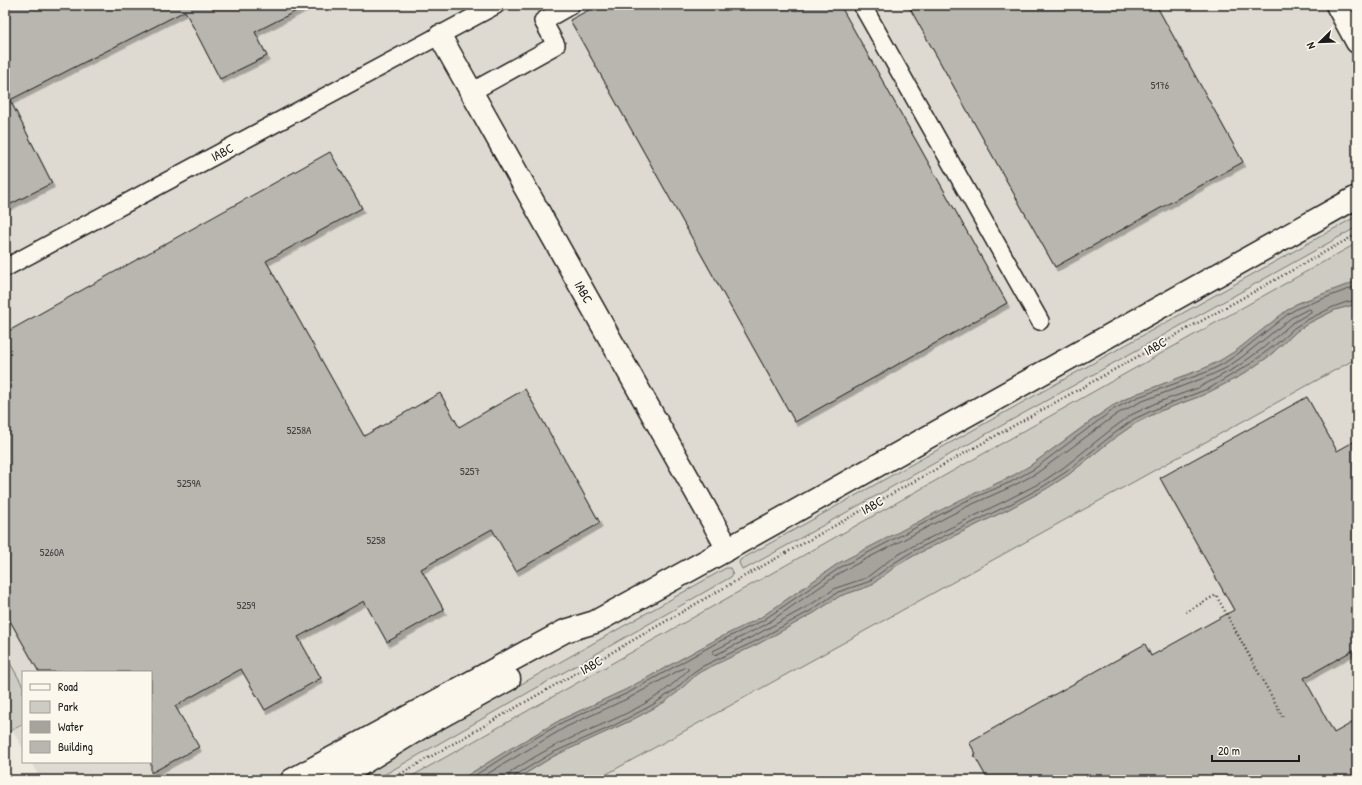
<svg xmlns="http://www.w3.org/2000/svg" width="1362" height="785" font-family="'Patrick Hand',sans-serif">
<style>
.built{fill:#dedad1}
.green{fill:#ceccc2;stroke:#75746f}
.water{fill:#a6a39d;stroke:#6f6d69}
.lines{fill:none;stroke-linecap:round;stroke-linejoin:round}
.shore{stroke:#535250;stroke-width:1}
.building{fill:#b9b6af;stroke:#1c1c1c;filter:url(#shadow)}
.lane-casing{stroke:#1c1c1c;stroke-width:20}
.street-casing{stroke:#1c1c1c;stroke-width:25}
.secondary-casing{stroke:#1c1c1c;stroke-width:25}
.path{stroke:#1c1c1c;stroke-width:2.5;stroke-dasharray:1 3;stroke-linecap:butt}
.lane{stroke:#fbf7ec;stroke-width:17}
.street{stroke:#fbf7ec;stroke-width:22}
.secondary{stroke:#fbf7ec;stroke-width:22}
.labels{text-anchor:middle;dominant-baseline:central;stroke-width:3.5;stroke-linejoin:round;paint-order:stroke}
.number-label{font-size:11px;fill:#434241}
.street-label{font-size:13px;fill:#1c1c1c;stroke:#fbf7ec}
</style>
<defs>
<filter id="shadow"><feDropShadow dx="2.5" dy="4.5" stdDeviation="0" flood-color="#0004"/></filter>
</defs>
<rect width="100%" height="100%" fill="#eeeadf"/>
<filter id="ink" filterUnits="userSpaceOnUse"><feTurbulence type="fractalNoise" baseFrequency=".025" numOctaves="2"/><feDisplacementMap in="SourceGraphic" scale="8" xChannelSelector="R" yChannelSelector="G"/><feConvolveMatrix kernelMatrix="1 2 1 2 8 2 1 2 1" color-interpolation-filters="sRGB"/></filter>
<g filter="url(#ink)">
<path class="built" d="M 5,5 L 1357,5 L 1357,780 L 41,780 L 31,762 L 151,762 L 151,672 L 23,672 L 23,749 L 5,717 Z"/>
<g class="green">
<path d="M 1357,216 L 1357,227 L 745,569 L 742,569 L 739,563 L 740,560 Z"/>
<path d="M 1357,243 L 1357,281 L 1296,304 L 1286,311 L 1237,350 L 1221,360 L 1205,368 L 1136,394 L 1123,400 L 1103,412 L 1031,465 L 1020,472 L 944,509 L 839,563 L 760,618 L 717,639 L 627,689 L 562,719 L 508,750 L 460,780 L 405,780 Z"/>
<path d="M 1357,304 L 1357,358 L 596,780 L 515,780 L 554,756 L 630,721 L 656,707 L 679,691 L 693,677 L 703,670 L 758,644 L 814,613 L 840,596 L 870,586 L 896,566 L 917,554 L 1009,509 L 1046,489 L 1068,475 L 1113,439 L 1136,423 L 1160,411 L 1201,396 L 1221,386 L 1242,375 L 1268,357 L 1297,331 L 1309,323 L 1335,310 Z"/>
<path d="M 726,568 L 730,568 L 733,574 L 731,577 L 375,780 L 352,780 Z"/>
<path d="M 5,654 L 23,686 L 23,724 L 7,733 L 5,730 Z"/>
</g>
<path class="water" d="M 1357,281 L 1357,304 L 1335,310 L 1309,323 L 1297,331 L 1268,357 L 1242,375 L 1221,386 L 1201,396 L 1160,411 L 1136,423 L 1113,439 L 1068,475 L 1046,489 L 1009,509 L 917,554 L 896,566 L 870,586 L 840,596 L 814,613 L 758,644 L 698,673 L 679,691 L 665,702 L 630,721 L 554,756 L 515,780 L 460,780 L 508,750 L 562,719 L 627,689 L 717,639 L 760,618 L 839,563 L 962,499 L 1009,478 L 1031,465 L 1112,406 L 1136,394 L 1205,368 L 1221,360 L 1237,350 L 1286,311 L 1296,304 Z"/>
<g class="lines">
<g class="shore">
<path d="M 1309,309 L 1311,310 L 1311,312 L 1291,324 L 1262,349 L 1237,367 L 1198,388 L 1156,403 L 1131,415 L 1108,432 L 1063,468 L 1042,482 L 1005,501 L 913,546 L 891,559 L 866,578 L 836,588 L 810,605 L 754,636 L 715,655 L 713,654 L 713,651 L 765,625 L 843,571 L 966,507 L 1013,486 L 1037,473 L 1117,414 L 1140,402 L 1209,376 L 1226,368 L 1242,357 L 1291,318 Z"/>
<path d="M 468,780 L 510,753 L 563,722 L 628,693 L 718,642 L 762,621 L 841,567 L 964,502 L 1011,482 L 1034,469 L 1114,409 L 1138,397 L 1207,372 L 1223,364 L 1239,353 L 1288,314 L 1298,308 L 1357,286"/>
<path d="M 477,780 L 566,727 L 631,697 L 685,667 L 688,668 L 688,670 C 683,674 679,679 674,683 C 642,711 600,724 563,742 C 545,750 528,761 512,771 L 509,775 L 508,780"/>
<path d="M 513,780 L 516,775 L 552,753 L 613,726 L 654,704 L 677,688 L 691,674 L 701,667 L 756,641 L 812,610 L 838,592 L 868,582 L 894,563 L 915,550 L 1007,506 L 1044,486 L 1066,472 L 1111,436 L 1134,419 L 1158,408 L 1210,388 L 1250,364 L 1279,342 L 1294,328 L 1307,320 L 1333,307 L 1347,302 L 1357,300"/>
</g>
</g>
<g class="building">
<path d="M 5,5 L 308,5 L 255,32 L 267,56 L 220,79 L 185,11 L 10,100 L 52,183 L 5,207 Z"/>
<path d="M 598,5 L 840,5 L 1007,303 L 795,422 L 570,20 Z"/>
<path d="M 908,5 L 1156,5 L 1243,162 L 1055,267 Z"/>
<path d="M 330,152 L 362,208 L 266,261 L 364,436 L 440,393 L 459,427 L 525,389 L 600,523 L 516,571 L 492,529 L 421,569 L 444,610 L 387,642 L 364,601 L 298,637 L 321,678 L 265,710 L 241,669 L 175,706 L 199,747 L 151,773 L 151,672 L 39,672 L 5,612 L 5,333 Z"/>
<path d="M 1307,397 L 1337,451 L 1357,440 L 1357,648 L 1304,678 L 1334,733 L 1357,720 L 1357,780 L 988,780 L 974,755 L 976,754 L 969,742 L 1145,644 L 1151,656 L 1234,610 L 1160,478 Z"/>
</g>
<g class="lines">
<defs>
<g id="lane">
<path d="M 862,5 L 1040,321"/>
<path d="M 471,92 L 556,45 L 543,21 L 571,5"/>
<path d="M 5,268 L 496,5"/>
</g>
<g id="street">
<path d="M 1337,5 L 1357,42"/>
<path d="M 440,36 L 728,549"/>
</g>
<g id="secondary">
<path d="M 292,780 L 565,631 L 595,622 L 726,550 L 1357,197"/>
<path d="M 335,780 L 420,728 L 509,679"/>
</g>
</defs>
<use href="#lane" class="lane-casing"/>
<use href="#street" class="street-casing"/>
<use href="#secondary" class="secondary-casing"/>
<g class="path">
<path d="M 1186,612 L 1216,595 L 1284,719"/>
<path d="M 390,780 L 741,578 L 1357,234"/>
</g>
<use href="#lane" class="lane"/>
<use href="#street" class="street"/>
<use href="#secondary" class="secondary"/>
</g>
</g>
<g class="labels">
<g class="number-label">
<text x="1160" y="85">5176</text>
<text x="299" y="430">5258A</text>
<text x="470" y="471">5257</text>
<text x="189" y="483">5259A</text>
<text x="376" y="540">5258</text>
<text x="52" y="552">5260A</text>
<text x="246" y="605">5259</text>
</g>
<g class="street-label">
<text transform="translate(222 152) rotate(-28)">IABC</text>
<text transform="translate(584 292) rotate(61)">IABC</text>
<text transform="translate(1155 346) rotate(-29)">IABC</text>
<text transform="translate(872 505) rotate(-29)">IABC</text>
<text transform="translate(591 665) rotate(-30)">IABC</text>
</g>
</g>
<rect width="1362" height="785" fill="none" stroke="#fbf7ec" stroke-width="20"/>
<rect x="10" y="10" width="1342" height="765" fill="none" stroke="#1c1c1c" stroke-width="1.5" filter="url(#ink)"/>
<rect x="22" y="671" width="130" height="92" fill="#fbf7ec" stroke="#a29f99"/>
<rect x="30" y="684" width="20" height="6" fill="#fbf7ec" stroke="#a29f99"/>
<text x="58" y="691" font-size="12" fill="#1c1c1c">Road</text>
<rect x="30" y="701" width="20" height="12" fill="#ceccc2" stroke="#a29f99"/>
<text x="58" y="711" font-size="12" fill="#1c1c1c">Park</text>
<rect x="30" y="721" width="20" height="12" fill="#a6a39d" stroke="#a29f99"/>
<text x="58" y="731" font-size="12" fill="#1c1c1c">Water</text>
<rect x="30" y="741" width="20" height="12" fill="#b9b6af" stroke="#a29f99"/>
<text x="58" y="751" font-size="12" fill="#1c1c1c">Building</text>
<g transform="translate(1320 42) rotate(247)" stroke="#fbf7ec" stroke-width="3" paint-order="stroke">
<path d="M0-3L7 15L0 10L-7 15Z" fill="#1c1c1c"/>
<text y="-6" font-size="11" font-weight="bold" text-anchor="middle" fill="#1c1c1c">N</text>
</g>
<path d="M1212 755v6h87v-6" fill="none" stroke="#1c1c1c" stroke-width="2"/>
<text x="1218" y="755" font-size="12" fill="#1c1c1c" stroke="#fbf7ec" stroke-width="3" paint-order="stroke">20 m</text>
</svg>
